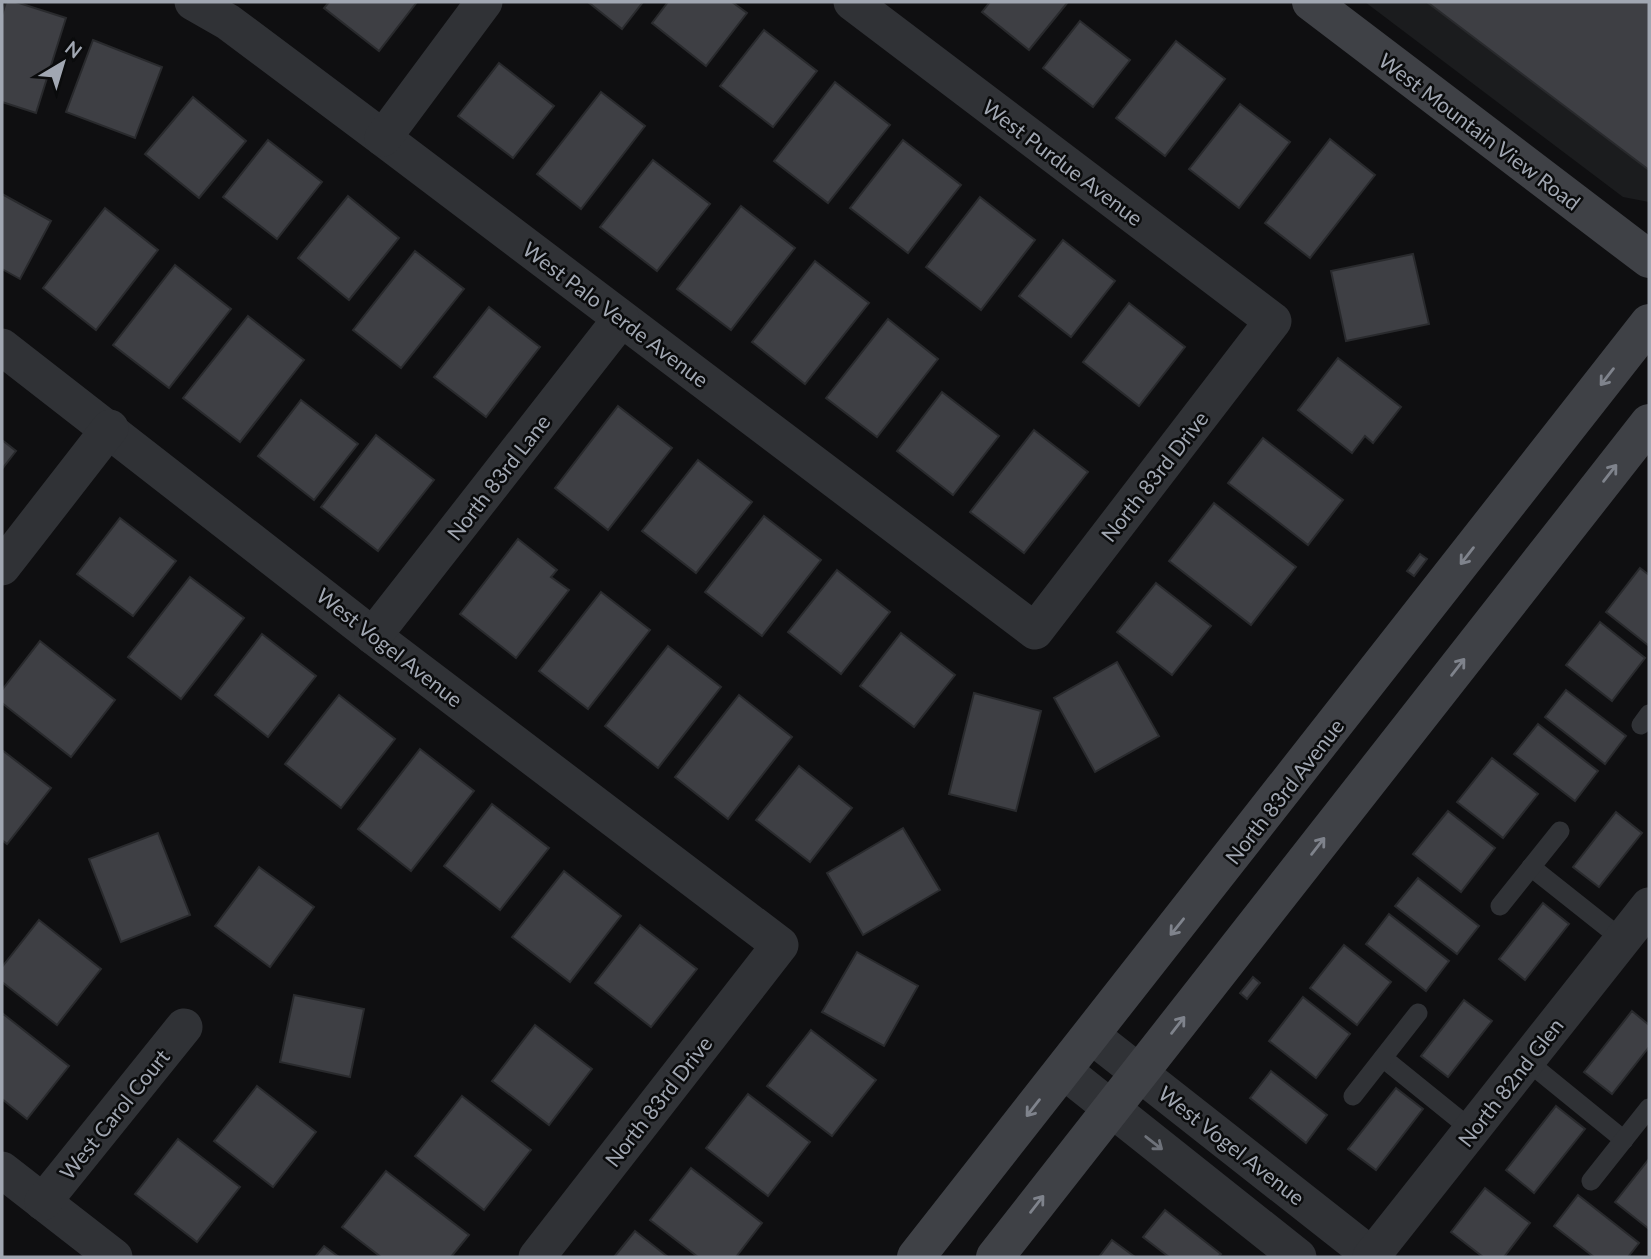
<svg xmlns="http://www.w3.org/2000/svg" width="1651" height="1259" font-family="Lato,sans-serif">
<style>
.built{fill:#1b1c1e}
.building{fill:#3e3f44;stroke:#292a2d;stroke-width:2}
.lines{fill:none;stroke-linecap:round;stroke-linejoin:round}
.lane{stroke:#303236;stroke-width:19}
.street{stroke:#303236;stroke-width:37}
.secondary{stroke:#3f4146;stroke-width:38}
.oneway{stroke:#7f838c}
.oneway2{stroke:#6e727a}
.labels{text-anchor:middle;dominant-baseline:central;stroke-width:5;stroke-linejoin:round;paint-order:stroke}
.street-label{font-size:21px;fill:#a1a7b2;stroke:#0a0b0c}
</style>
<rect width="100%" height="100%" fill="#0f0f11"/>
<path class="built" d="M 1365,2 L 1649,2 L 1649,202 L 1623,197 Z"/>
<g class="building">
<path d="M 6,2 L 16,2 L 66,18 L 36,113 L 2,102 L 2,15 Z"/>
<path d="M 329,2 L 417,2 L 379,51 L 324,8 Z"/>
<path d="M 588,2 L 643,2 L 622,29 Z"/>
<path d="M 668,2 L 732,2 L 747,13 L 706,66 L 652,23 Z"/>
<path d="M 990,2 L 1068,2 L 1029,50 L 982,12 Z"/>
<path d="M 1427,2 L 1649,2 L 1649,170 Z"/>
<path d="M 1080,21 L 1130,60 L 1093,107 L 1043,68 Z"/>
<path d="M 764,30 L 817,71 L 773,127 L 720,86 Z"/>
<path d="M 93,40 L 162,67 L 135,138 L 66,112 Z"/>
<path d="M 1176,41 L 1225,79 L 1165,156 L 1116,118 Z"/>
<path d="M 499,63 L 554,106 L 513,158 L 458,116 Z"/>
<path d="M 835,82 L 890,125 L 828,203 L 774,161 Z"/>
<path d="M 601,92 L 645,126 L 581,209 L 537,174 Z"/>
<path d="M 193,97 L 246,141 L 199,198 L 145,154 Z"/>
<path d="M 1240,104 L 1290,142 L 1239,208 L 1189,169 Z"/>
<path d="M 1330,139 L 1375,175 L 1310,258 L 1265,223 Z"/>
<path d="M 268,140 L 322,182 L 277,239 L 223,197 Z"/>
<path d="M 903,140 L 961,185 L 908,253 L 850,208 Z"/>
<path d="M 653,160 L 710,204 L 657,271 L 600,227 Z"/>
<path d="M 2,194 L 51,221 L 20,279 L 2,269 Z"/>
<path d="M 348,196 L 399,238 L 349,300 L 298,258 Z"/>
<path d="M 980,197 L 1035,240 L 981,310 L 926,267 Z"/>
<path d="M 741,206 L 795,248 L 731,330 L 677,289 Z"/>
<path d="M 105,208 L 158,250 L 96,330 L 43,288 Z"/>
<path d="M 1063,240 L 1115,281 L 1071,337 L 1019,296 Z"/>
<path d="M 415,251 L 464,289 L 401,368 L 353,330 Z"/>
<path d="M 1413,254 L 1429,324 L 1346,341 L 1331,271 Z"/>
<path d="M 815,261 L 869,303 L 805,384 L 752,342 Z"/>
<path d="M 175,265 L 231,309 L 169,388 L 113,345 Z"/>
<path d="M 1129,303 L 1185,347 L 1139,406 L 1083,362 Z"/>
<path d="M 489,307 L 540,347 L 486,417 L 434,377 Z"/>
<path d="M 248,316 L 304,360 L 240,442 L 183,398 Z"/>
<path d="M 888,319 L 938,359 L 877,437 L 826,398 Z"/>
<path d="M 1338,358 L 1401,407 L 1373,443 L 1365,436 L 1352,453 L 1298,410 Z"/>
<path d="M 942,392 L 999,436 L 953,495 L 897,451 Z"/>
<path d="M 301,400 L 358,444 L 314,500 L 258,456 Z"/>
<path d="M 618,406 L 672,448 L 608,530 L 555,488 Z"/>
<path d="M 1034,430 L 1088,472 L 1024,553 L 970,512 Z"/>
<path d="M 376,435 L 434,480 L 378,551 L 321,507 Z"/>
<path d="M 1263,438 L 1343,500 L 1308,545 L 1228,483 Z"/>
<path d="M 2,440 L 16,451 L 2,469 Z"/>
<path d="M 698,460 L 752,502 L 696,573 L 642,531 Z"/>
<path d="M 1214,503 L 1296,567 L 1251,625 L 1169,561 Z"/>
<path d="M 764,516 L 821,560 L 762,636 L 705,592 Z"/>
<path d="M 120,518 L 176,561 L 133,616 L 77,574 Z"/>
<path d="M 518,539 L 557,570 L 551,577 L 569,590 L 516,658 L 460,614 Z"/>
<path d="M 1420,554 L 1427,559 L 1414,576 L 1407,571 Z"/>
<path d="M 1640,568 L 1649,575 L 1649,646 L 1606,612 Z"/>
<path d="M 837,570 L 890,612 L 841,674 L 788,632 Z"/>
<path d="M 190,577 L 244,618 L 181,699 L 128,657 Z"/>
<path d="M 1156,583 L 1211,626 L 1172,675 L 1117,632 Z"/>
<path d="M 601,592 L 650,630 L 588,709 L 539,671 Z"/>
<path d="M 1600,622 L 1645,658 L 1612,701 L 1566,665 Z"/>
<path d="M 901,633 L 955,675 L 914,727 L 860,686 Z"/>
<path d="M 262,634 L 316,676 L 268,737 L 215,695 Z"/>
<path d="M 40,641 L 115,700 L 71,757 L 2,703 L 2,690 Z"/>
<path d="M 668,646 L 721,687 L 658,768 L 605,726 Z"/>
<path d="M 1117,662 L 1159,736 L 1095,772 L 1054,698 Z"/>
<path d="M 1566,690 L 1626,736 L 1605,764 L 1545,717 Z"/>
<path d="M 974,693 L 1041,711 L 1016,811 L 949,794 Z"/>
<path d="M 339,695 L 395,739 L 341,808 L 285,764 Z"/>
<path d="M 739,695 L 792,737 L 728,819 L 675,777 Z"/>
<path d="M 1538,724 L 1598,771 L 1575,801 L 1514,754 Z"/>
<path d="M 420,749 L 474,791 L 411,871 L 358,829 Z"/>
<path d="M 2,750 L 51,788 L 7,844 L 2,840 Z"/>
<path d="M 1492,758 L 1538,794 L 1503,838 L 1457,802 Z"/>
<path d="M 799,766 L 852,808 L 810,862 L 756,820 Z"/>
<path d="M 492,804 L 549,848 L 500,910 L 444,866 Z"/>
<path d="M 1448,811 L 1495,848 L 1461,892 L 1413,854 Z"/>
<path d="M 1616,812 L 1642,833 L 1599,887 L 1573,867 Z"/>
<path d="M 903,828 L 940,890 L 863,935 L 827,873 Z"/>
<path d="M 158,833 L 190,915 L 121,942 L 89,859 Z"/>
<path d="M 259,867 L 314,907 L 270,967 L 215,926 Z"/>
<path d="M 564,871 L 621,916 L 570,982 L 512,937 Z"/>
<path d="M 1418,878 L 1479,926 L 1457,954 L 1395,906 Z"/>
<path d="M 1543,903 L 1569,924 L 1525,980 L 1499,959 Z"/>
<path d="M 1389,914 L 1449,961 L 1426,991 L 1366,944 Z"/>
<path d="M 39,920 L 101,969 L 57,1025 L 2,982 L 2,967 Z"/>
<path d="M 640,925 L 697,969 L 651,1027 L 595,983 Z"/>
<path d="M 1344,945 L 1391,982 L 1357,1025 L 1310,988 Z"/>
<path d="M 857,952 L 918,986 L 884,1046 L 822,1012 Z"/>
<path d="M 1253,977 L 1260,983 L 1247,999 L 1240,993 Z"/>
<path d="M 294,995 L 364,1009 L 350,1077 L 280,1062 Z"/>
<path d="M 1303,997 L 1350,1034 L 1316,1078 L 1269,1041 Z"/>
<path d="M 1464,1000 L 1492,1021 L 1448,1077 L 1421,1056 Z"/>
<path d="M 1632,1011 L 1649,1025 L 1649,1047 L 1612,1094 L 1584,1072 Z"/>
<path d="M 2,1013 L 69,1066 L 27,1119 L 2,1099 Z"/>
<path d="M 535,1025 L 592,1069 L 549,1125 L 492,1081 Z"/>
<path d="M 811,1030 L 876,1080 L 832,1136 L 767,1086 Z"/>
<path d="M 1271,1071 L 1327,1115 L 1306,1143 L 1250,1098 Z"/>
<path d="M 257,1086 L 316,1132 L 273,1187 L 214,1141 Z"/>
<path d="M 1396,1088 L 1423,1109 L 1376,1170 L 1348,1149 Z"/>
<path d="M 748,1094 L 810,1142 L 768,1196 L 706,1148 Z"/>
<path d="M 462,1096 L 531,1150 L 484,1210 L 415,1156 Z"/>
<path d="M 1556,1106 L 1585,1129 L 1534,1193 L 1506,1170 Z"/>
<path d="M 178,1139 L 240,1187 L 197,1242 L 135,1194 Z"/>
<path d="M 1649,1159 L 1649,1229 L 1615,1202 Z"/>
<path d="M 691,1168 L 762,1223 L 736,1257 L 698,1257 L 650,1220 Z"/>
<path d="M 386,1171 L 469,1235 L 451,1257 L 381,1257 L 342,1227 Z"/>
<path d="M 1485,1188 L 1530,1223 L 1504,1257 L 1483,1257 L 1451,1232 Z"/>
<path d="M 1578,1195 L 1639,1243 L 1628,1257 L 1594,1257 L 1554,1226 Z"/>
<path d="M 1165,1210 L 1221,1254 L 1218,1257 L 1169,1257 L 1143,1237 Z"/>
<path d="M 635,1231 L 668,1257 L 614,1257 Z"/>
<path d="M 1112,1240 L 1135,1257 L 1099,1257 Z"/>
<path d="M 324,1246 L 339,1257 L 315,1257 Z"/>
</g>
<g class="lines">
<g class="lane">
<path d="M 1641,725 L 1649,714"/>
<path d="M 1531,867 L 1623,940"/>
<path d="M 1500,906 L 1560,831"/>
<path d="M 1383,1058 L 1472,1130"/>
<path d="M 1527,1061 L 1624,1140"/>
<path d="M 1353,1096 L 1418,1013"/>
<path d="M 1591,1181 L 1649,1108"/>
</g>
<g class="street">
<path d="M 193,2 L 228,22 L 383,138 L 1035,631 L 1273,321 L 852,2"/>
<path d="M 383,138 L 484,2"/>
<path d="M 2,347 L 373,636 L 780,945 L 537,1257"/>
<path d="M 2,567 L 110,428"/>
<path d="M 373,636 L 621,319"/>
<path d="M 1091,1035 L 1372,1256"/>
<path d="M 1063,1070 L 1298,1257"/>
<path d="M 2,1170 L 114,1257"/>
<path d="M 43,1202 L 184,1027"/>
<path d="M 1371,1257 L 1649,906"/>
</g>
<g class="secondary">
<path d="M 1311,2 L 1649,259"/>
<path d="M 916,1257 L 1649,323"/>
<path d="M 995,1257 L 1649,423"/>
</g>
</g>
<defs><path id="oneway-shaft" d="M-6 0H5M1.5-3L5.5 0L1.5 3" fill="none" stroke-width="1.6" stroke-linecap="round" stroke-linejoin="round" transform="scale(1.75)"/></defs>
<g class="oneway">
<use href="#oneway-shaft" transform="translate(1607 377) rotate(128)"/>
<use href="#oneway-shaft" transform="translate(1610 473) rotate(-52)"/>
<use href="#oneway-shaft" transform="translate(1467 556) rotate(128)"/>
<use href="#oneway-shaft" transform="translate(1458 667) rotate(-52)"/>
<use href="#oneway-shaft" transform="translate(1318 846) rotate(-52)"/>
<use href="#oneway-shaft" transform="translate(1177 927) rotate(129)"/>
<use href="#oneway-shaft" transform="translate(1178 1025) rotate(-52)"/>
<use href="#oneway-shaft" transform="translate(1033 1108) rotate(128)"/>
<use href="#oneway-shaft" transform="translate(1037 1204) rotate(-52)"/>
</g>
<use class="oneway2" href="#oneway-shaft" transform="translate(1154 1143) rotate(38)"/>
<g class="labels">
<g class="street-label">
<text transform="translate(1480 131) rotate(37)">West Mountain View Road</text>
<text transform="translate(1063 162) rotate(37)">West Purdue Avenue</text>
<text transform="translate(616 314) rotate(37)">West Palo Verde Avenue</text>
<text transform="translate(1154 476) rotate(-52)">North 83rd Drive</text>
<text transform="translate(498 477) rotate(-52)">North 83rd Lane</text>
<text transform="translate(390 647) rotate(38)">West Vogel Avenue</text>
<text transform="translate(1284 791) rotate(-52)">North 83rd Avenue</text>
<text transform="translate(1510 1082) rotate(-52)">North 82nd Glen</text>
<text transform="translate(658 1101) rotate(-52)">North 83rd Drive</text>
<text transform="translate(114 1114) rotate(-51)">West Carol Court</text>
<text transform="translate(1232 1145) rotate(38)">West Vogel Avenue</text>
</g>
</g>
<rect width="1651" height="1259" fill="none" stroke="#a1a7b2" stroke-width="7"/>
<g transform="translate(63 63) rotate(38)" stroke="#0a0b0c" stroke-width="5" paint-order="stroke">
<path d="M0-5L12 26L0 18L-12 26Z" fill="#a1a7b2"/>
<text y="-10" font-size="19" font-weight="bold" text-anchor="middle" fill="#a1a7b2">N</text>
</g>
</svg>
